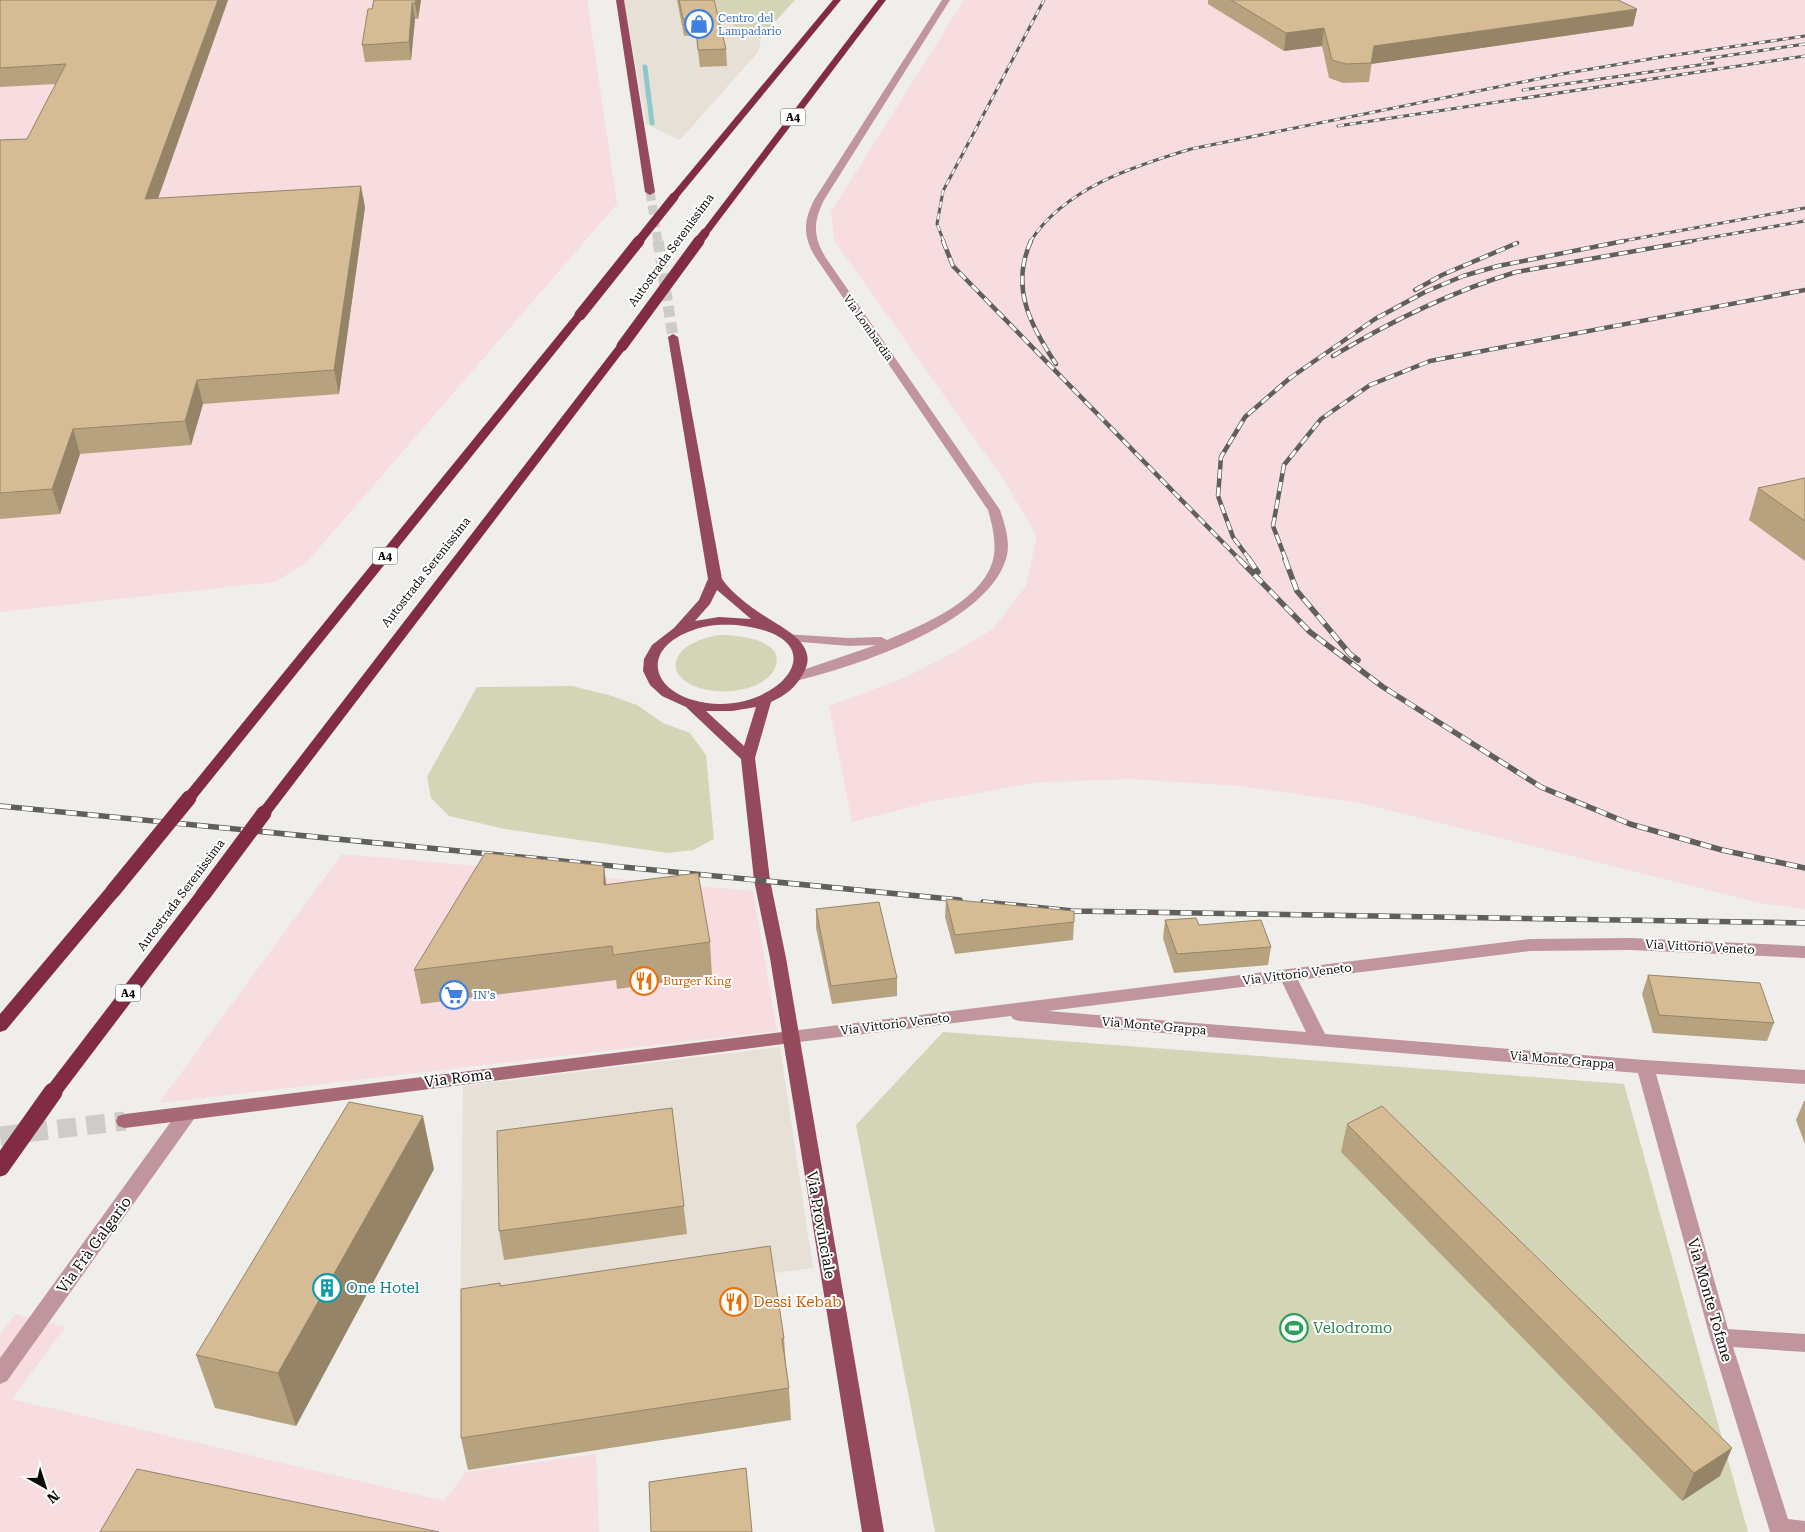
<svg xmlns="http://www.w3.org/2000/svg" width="1805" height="1532" font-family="'Roboto Serif',serif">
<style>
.built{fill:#e6e0d7}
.industrial{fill:#f7dce0}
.green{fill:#d3d5b6}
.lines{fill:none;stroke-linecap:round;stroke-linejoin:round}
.stream{stroke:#8ec9ca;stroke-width:5}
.secondary-tunnel{stroke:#ceccc9;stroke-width:19;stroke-dasharray:19 10;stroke-linecap:butt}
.primary-tunnel-far1{stroke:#ceccc9;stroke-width:9;stroke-dasharray:9 4.5;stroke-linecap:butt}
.primary-tunnel{stroke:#ceccc9;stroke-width:11;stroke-dasharray:11 5.5;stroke-linecap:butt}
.street{fill:#c1959e;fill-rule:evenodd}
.secondary{fill:#a86977;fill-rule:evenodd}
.primary{fill:#94495c;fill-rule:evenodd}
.highway{fill:#822b45;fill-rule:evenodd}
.rail-far2-casing{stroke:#605f5d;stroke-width:3}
.rail-far1-casing{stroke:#605f5d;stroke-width:4.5}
.rail-casing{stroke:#605f5d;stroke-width:5.5}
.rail-far2{stroke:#fff;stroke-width:2;stroke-dasharray:6;stroke-linecap:butt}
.rail-far1{stroke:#fff;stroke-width:3;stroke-dasharray:9;stroke-linecap:butt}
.rail{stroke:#fff;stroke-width:4;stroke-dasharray:11;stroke-linecap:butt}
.highway-bridge-far3{stroke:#822b45;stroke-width:9}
.highway-bridge-far2{stroke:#822b45;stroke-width:11}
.highway-bridge-far1{stroke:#822b45;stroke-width:15}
.highway-bridge{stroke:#822b45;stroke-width:19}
.wall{fill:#b7a27f}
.shaded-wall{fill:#958468}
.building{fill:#d5bc94;stroke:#958468}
.labels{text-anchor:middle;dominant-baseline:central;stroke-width:4;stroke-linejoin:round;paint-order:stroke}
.far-shop-label{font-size:11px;fill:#366cbe;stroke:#fff;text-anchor:start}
.shield{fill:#fff;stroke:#555454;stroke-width:1}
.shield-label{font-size:11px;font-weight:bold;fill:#0c0b0a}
.far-street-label{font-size:11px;fill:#0c0b0a;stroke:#fff}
.street-label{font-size:12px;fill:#0c0b0a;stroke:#fff}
.food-label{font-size:12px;fill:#c56008;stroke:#fff;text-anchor:start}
.shop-label{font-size:12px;fill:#366cbe;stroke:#fff;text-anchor:start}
.near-street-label{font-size:15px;fill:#0c0b0a;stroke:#fff}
.near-culture-label{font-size:15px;fill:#0d838f;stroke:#fff;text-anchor:start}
.near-food-label{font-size:15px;fill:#c56008;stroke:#fff;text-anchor:start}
.near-leisure-label{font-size:15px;fill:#27864d;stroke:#fff;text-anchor:start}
</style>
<rect width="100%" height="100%" fill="#f0eeeb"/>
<g class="built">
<path d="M 624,0 L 711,0 L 714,13 L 731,17 L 737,35 L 762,36 L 758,52 L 680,140 L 646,124 Z"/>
<path d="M 780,1047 L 813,1268 L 460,1314 L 463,1086 Z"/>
</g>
<g class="industrial">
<path d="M 0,0 L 587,0 L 617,204 L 307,562 L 275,582 L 0,612 Z"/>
<path d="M 964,0 L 1805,0 L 1805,909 L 1760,903 L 1360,803 L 1240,786 L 1131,779 L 1040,782 L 933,801 L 852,822 L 829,706 L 904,678 L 951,654 L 993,629 L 1026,586 L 1037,536 L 1004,480 L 834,240 L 831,212 Z"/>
<path d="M 342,854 L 753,891 L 777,1031 L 159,1103 Z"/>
<path d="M 15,1314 L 65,1327 L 12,1399 L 444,1501 L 466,1472 L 596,1454 L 599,1532 L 0,1532 L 0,1335 Z"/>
</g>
<g class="green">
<path d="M 711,0 L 795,0 L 762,36 L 737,35 L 731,17 L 714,13 Z"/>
<path d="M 719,635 C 736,635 787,639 775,668 C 764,694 709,697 688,683 C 681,678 674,672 676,662 C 680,644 704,638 719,635 Z"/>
<path d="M 572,686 L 609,695 L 637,705 L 663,723 L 690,733 L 706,755 L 714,839 L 693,850 L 668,853 L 505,829 L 449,816 L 431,798 L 427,777 L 477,687 Z"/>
<path d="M 943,1032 L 1624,1084 L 1748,1532 L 935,1532 L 856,1125 Z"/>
</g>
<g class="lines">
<path class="stream" d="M 645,67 L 652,123"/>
<path class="secondary-tunnel" d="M 0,1136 L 125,1121"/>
<path class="primary-tunnel-far1" d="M 650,192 L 658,242"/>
<path class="primary-tunnel" d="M 658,241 L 673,337"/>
<g class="street">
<path d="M 942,0 L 950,0 L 824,200 C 813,222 813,237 826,258 L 1000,510 C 1005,525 1011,543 1006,559 C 986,624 857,666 796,681 L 791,680 L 789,677 L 791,674 L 876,645 L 849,646 L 789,641 L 784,640 L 782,637 L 784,634 L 849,638 L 881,637 L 887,640 C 923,625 987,599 994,555 C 996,540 992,524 988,510 L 816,258 C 803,237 803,222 814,200 Z"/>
<path d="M 1630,938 L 1805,946 L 1805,958 L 1630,950 L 1530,951 L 1298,980 L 1325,1034 L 1645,1060 L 1805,1070 L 1805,1084 L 1656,1074 L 1728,1329 L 1805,1334 L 1805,1352 L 1733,1347 L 1788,1519 L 1805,1521 L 1805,1532 L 1770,1532 L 1710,1337 L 1638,1073 L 1019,1021 L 1013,1019 L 1011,1016 L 791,1043 L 785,1042 L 782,1037 L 785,1032 L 791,1031 L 1530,939 ZM 1282,982 L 1306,1032 L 1048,1011 Z"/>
<path d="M 187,1107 L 194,1109 L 196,1114 L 194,1119 L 7,1381 L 0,1384 L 0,1358 L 180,1109 Z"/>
</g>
<path class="secondary" d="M 791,1031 L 797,1032 L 800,1037 L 797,1042 L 791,1043 L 125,1128 L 118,1126 L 116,1121 L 118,1116 L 125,1114 Z"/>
<g class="primary">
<path d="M 616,0 L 624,0 L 655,192 L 650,195 L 645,192 Z"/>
<path d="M 673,334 L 678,337 L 722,579 C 732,593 748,605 763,615 C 782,628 821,644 803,674 C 795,688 786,695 771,702 L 755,758 L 770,880 L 786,958 L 884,1532 L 862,1532 L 770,958 L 754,880 L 741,759 L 686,707 L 662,696 L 650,685 L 643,671 L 644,659 L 652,645 L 674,628 L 699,600 L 708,579 L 668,337 ZM 717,590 L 751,619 L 719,617 L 695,621 L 710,604 ZM 736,625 C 851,637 771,723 693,700 C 650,687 644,650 688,632 C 704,625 720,624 736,625 ZM 756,707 L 744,746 L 706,711 L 732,711 Z"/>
</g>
<g class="highway">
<path d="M 833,0 L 841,0 L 677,199 L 671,199 L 671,195 Z"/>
<path d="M 878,0 L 886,0 L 708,235 L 702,235 L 702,231 Z"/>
<path d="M 580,312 L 585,315 L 584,317 L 194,801 L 184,801 L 181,798 L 184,795 L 576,313 Z"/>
<path d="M 622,343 L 626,344 L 626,348 L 269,816 L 259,816 L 256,813 L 259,810 L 618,344 Z"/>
<path d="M 113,886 L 119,887 L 121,891 L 119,895 L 6,1030 L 0,1032 L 0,1014 L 107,887 Z"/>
<path d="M 203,890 L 209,891 L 211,895 L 209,899 L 59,1097 L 53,1099 L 47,1097 L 44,1092 L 47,1087 L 197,891 Z"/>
</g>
<defs>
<g id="rail-far2">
<path d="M 1704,59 L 1805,44"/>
<path d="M 1523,90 L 1713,63"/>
<path d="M 1338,126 L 1805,56"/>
<path d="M 944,242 L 937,224 L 943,191 L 1044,0"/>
<path d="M 1030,242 C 1064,188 1134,166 1191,149 L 1562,74 L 1661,57 L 1805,36"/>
<path d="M 1617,242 L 1805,208"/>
<path d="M 1685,242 L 1805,221"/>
</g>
<g id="rail-far1">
<path d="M 943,241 L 953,266 L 1240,560"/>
<path d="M 1031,241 C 1010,287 1030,325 1056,364"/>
<path d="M 1415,290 L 1442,275 L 1517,243"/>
<path d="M 1333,356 C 1391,321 1451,292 1516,272 L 1692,241"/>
<path d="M 1250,560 L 1233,537 L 1218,496 L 1221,457 L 1245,417 L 1290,378 L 1375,319 L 1425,292 L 1463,276 L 1498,266 L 1624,241"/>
<path d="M 1286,560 L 1273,526 L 1284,465 L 1321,419 L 1370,385 L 1430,361 L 1805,290"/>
</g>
<g id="rail">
<path d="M 1239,559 L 1310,632 L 1383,687 L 1541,787 L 1630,824 L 1722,850 L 1805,868"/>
<path d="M 1249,559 L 1258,572"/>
<path d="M 1285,559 L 1297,591 L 1350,654 L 1358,660"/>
<path d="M 0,806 L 960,900"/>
<path d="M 983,902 L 1073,911 L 1805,923"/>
</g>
</defs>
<use href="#rail-far2" class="rail-far2-casing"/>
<use href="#rail-far1" class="rail-far1-casing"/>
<use href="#rail" class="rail-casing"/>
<use href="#rail-far2" class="rail-far2"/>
<use href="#rail-far1" class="rail-far1"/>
<use href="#rail" class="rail"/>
<g class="highway-bridge-far3">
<path d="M 638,242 L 674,197"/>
<path d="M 698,242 L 705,233"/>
</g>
<g class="highway-bridge-far2">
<path d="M 580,315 L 639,241"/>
<path d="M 622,346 L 699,241"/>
</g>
<g class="highway-bridge-far1">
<path d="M 113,891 L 189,798"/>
<path d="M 203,895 L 264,813"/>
</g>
<path class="highway-bridge" d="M 0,1167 L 53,1092"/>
</g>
<g class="wall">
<path d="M 0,0 L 228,0 L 158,198 L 365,207 L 339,394 L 203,404 L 191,445 L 80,454 L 60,514 L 0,519 L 0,140 L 27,139 L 56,84 L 0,87 Z"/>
<path d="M 374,0 L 421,0 L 418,19 L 415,19 L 411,60 L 365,62 L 362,45 Z"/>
<path d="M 677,0 L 714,0 L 726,49 L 727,66 L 700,67 L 696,35 L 684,36 Z"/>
<path d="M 1208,0 L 1618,0 L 1637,9 L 1633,26 L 1371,64 L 1369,82 L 1343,83 L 1329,78 L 1322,46 L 1284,51 L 1208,4 Z"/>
<path d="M 1805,478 L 1805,561 L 1749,520 L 1758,488 Z"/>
<path d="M 607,885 L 710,942 L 712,976 L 617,989 L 616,980 L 421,1004 L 414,970 Z"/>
<path d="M 946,899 L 1074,922 L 1073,940 L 955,954 L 945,917 Z"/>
<path d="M 816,909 L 897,978 L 897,996 L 832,1004 L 816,928 Z"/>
<path d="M 1165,920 L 1199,925 L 1271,947 L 1268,965 L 1174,973 L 1163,938 Z"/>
<path d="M 1648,975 L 1774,1023 L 1767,1041 L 1653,1033 L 1642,994 Z"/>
<path d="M 1804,1101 L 1805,1101 L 1805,1144 L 1796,1120 Z"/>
<path d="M 672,1108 L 687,1234 L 504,1260 L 499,1231 Z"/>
<path d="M 1347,1124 L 1720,1476 L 1682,1501 L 1341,1152 Z"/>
<path d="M 434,1169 L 296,1426 L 215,1408 L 196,1355 Z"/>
<path d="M 500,1283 L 500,1286 L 784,1338 L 786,1366 L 789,1388 L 791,1420 L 468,1470 L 461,1438 Z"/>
</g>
<g class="shaded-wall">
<path d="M 218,0 L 228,0 L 150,221 L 145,199 Z"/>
<path d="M 416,0 L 421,0 L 418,19 L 415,3 Z"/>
<path d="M 412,3 L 415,19 L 411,60 L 409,42 Z"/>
<path d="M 1637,9 L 1633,26 L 1371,64 L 1369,82 L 1374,46 Z"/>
<path d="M 1324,28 L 1322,46 L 1284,51 L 1286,33 Z"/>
<path d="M 361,186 L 365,207 L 339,394 L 334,370 Z"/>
<path d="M 197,380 L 203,404 L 191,445 L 185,421 Z"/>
<path d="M 73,429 L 80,454 L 60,514 L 52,489 Z"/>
<path d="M 604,866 L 608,900 L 604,885 Z"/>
<path d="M 423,1116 L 434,1169 L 296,1426 L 278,1373 Z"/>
<path d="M 1732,1448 L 1720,1476 L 1682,1501 L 1694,1473 Z"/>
</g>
<g class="building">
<path d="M 0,0 L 218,0 L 145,199 L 361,186 L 334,370 L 197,380 L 185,421 L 73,429 L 52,489 L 0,493 L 0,140 L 27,139 L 66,64 L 0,68 Z"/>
<path d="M 374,0 L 416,0 L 415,3 L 412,3 L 409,42 L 362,45 L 368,9 L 372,9 Z"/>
<path d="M 679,0 L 714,0 L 726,49 L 698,50 L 695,19 L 683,19 Z"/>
<path d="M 1231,0 L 1618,0 L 1637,9 L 1374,46 L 1371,63 L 1346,64 L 1332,60 L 1324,28 L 1286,33 Z"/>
<path d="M 1805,478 L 1805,521 L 1758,488 Z"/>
<path d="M 485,853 L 604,866 L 604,885 L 698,873 L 710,942 L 613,955 L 612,946 L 414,970 Z"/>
<path d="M 946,899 L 1074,911 L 1074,922 L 955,935 Z"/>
<path d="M 879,902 L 897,978 L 831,986 L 816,909 Z"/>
<path d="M 1196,918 L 1199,925 L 1261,920 L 1271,947 L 1177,954 L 1165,920 Z"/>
<path d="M 1648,975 L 1760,983 L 1774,1023 L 1659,1015 Z"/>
<path d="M 349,1102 L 423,1116 L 278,1373 L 196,1355 Z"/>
<path d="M 1382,1106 L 1732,1448 L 1694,1473 L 1347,1124 Z"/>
<path d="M 672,1108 L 684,1206 L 499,1231 L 497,1131 Z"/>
<path d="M 770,1246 L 784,1338 L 782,1339 L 789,1388 L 461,1438 L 461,1289 L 500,1283 L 500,1286 Z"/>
<path d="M 746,1468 L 752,1532 L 651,1532 L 649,1482 Z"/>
<path d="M 137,1469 L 439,1532 L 100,1532 Z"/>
</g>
<defs>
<symbol id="shop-ring" viewBox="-11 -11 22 22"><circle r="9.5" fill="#fff" stroke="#3f7fe0" stroke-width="1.5"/><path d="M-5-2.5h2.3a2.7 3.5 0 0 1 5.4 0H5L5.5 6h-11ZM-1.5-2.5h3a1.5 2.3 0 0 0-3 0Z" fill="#3f7fe0"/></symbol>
<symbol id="restaurant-ring" viewBox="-11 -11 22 22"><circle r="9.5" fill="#fff" stroke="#e8710a" stroke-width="1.5"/><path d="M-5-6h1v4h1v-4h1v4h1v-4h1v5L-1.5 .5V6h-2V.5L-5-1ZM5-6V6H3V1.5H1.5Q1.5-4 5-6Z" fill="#e8710a"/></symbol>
<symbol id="supermarket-ring" viewBox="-11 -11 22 22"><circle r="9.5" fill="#fff" stroke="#3f7fe0" stroke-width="1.5"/><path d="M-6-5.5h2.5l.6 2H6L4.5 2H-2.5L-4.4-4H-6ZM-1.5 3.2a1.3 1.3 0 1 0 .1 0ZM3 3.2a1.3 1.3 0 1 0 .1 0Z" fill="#3f7fe0"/></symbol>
<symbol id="building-ring" viewBox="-11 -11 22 22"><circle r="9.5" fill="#fff" stroke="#0f9aa8" stroke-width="1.5"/><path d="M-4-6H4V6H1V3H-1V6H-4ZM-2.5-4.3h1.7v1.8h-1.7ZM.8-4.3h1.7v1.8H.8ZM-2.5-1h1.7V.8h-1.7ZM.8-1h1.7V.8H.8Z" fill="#0f9aa8"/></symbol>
<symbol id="stadium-ring" viewBox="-11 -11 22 22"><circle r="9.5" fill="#fff" stroke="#2e9e5b" stroke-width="1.5"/><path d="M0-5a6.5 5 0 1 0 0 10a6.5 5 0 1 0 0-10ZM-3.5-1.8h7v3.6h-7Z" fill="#2e9e5b"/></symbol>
</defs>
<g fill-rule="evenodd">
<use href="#shop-ring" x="683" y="8" width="32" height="32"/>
<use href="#restaurant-ring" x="628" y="965" width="32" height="32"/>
<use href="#supermarket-ring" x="438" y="979" width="32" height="32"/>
<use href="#building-ring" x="311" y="1272" width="32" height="32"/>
<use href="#restaurant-ring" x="718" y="1286" width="32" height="32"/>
<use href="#stadium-ring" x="1278" y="1312" width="32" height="32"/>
</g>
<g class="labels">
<g class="far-shop-label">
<text x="718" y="18">Centro del<tspan x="718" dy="13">Lampadario</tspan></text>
</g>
<g class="shield">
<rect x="780.5" y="108.5" width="25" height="17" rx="4"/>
<rect x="372.5" y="547.5" width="25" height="17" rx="4"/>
<rect x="115.5" y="984.5" width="25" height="17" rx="4"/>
</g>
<g class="shield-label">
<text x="793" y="117">A4</text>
<text x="385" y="556">A4</text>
<text x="128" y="993">A4</text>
</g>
<g class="far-street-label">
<text transform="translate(868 328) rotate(55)">Via Lombardia</text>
</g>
<g class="street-label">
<text transform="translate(671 250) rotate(-54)">Autostrada Serenissima</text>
<text transform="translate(426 572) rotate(-52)">Autostrada Serenissima</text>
<text transform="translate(181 895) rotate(-53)">Autostrada Serenissima</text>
<text transform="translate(1700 947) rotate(3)">Via Vittorio Veneto</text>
<text transform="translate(1297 974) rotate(-7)">Via Vittorio Veneto</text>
<text transform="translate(895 1024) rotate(-7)">Via Vittorio Veneto</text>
<text transform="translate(1154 1026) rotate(5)">Via Monte Grappa</text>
<text transform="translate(1562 1060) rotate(5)">Via Monte Grappa</text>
</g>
<g class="food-label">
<text x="663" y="981">Burger King</text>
</g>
<g class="shop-label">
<text x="473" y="995">IN's</text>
</g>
<g class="near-street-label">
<text transform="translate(458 1078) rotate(-7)">Via Roma</text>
<text transform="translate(821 1225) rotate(80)">Via Provinciale</text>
<text transform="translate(94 1245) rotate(-54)">Via Frà Galgario</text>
<text transform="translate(1710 1300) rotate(74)">Via Monte Tofane</text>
</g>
<g class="near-culture-label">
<text x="346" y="1288">One Hotel</text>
</g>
<g class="near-food-label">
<text x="753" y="1302">Dessi Kebab</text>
</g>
<g class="near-leisure-label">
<text x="1313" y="1328">Velodromo</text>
</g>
</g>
<g transform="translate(45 1487) rotate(141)" stroke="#ffffff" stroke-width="4" paint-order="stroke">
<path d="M0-4L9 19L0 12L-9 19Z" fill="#0c0b0a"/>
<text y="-8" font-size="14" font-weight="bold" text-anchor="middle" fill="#0c0b0a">N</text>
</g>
</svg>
